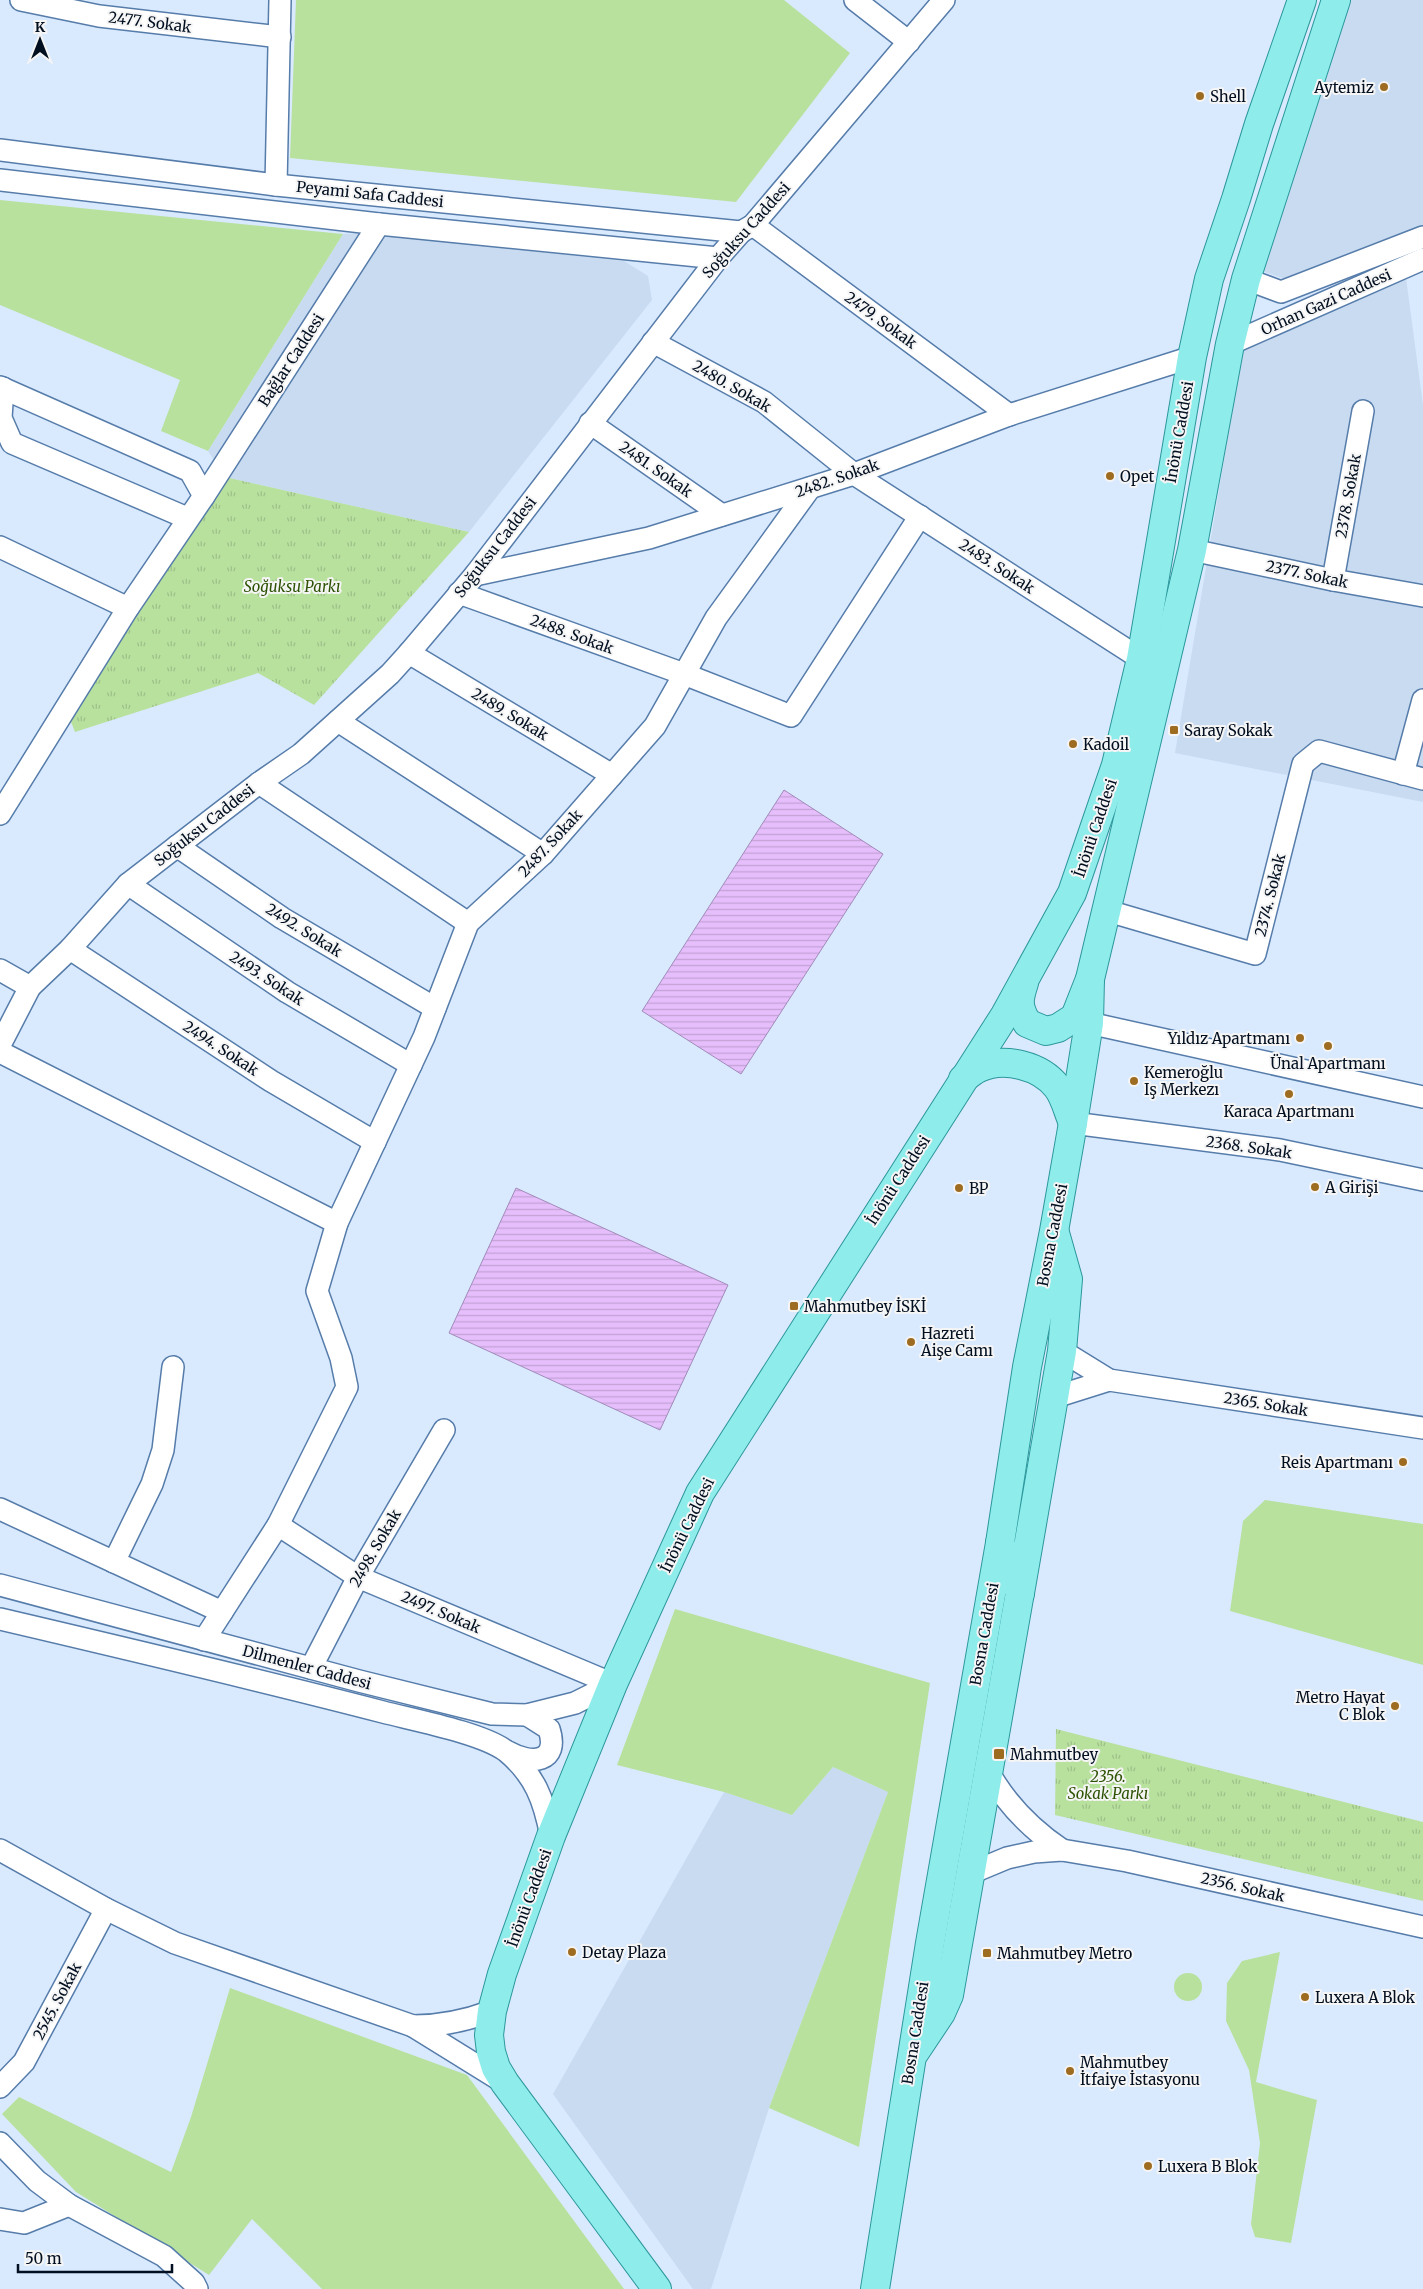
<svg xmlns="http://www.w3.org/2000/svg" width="1423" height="2289" font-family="Merriweather,serif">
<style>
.built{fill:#c8dbf1}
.green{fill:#b9e19e}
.park{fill:url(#park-tufts)}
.water{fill:url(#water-rules);stroke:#a18ab9}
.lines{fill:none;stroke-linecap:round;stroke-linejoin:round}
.minor-casing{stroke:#567caa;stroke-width:24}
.major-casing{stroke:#2c979b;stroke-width:30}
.minor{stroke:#fff;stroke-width:21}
.major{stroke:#8eeceb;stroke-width:28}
.poi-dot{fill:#9e6c21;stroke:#f5f5f5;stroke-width:2}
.labels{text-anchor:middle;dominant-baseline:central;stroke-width:4;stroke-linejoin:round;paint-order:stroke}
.street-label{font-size:15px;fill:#020f20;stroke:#f5f5f5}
.poi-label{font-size:15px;fill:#020f20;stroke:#f5f5f5;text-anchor:start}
.park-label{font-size:15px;font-style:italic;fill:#2e5305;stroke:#f5f5f5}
</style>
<defs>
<pattern id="park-tufts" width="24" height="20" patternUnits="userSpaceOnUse" patternTransform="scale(1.25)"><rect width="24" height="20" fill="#b9e19e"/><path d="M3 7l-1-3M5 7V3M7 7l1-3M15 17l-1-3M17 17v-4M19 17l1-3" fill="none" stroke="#9dc088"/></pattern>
<pattern id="water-rules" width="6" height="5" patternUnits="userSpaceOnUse" patternTransform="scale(1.25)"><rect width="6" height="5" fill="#e5befb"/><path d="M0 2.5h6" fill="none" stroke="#c3a2d7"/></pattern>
</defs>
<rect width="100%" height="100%" fill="#d9eaff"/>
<g class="built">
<path d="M 1348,0 L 1423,0 L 1423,231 L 1288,280 L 1256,269 Z"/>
<path d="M 363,233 L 624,261 L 648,276 L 652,300 L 469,532 L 225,477 L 208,451 L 343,234 Z"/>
<path d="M 1406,278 L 1423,405 L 1423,802 L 1175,753 L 1243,346 Z"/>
<path d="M 833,1767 L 888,1792 L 769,2108 L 711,2289 L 693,2289 L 553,2094 L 724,1792 L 792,1815 Z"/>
</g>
<g class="green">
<path d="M 296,0 L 784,0 L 850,53 L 736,202 L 290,158 Z"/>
<path d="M 0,200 L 343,234 L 208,451 L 161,431 L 180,380 L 0,305 Z"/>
<path d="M 1265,1500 L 1423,1524 L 1423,1665 L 1230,1611 L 1243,1521 Z"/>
<path d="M 675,1609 L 930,1683 L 859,2147 L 769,2108 L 888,1792 L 833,1767 L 792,1815 L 724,1792 L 617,1765 Z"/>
<path d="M 1280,1952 L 1256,2082 L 1317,2100 L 1291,2243 L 1255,2237 L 1251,2224 L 1260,2143 L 1249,2070 L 1226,2021 L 1227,1983 L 1242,1961 Z"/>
<circle cx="1188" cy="1987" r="14"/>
<path d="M 230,1988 L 467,2075 L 624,2289 L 322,2289 L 252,2219 L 209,2275 L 76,2192 L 2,2114 L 19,2097 L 171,2172 L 191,2117 Z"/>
</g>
<g class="park">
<path d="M 225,477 L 469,532 L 314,705 L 258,673 L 75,732 L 69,717 Z"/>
<path d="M 1056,1729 L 1423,1822 L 1423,1901 L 1055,1815 Z"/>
</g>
<g class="water">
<path d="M 784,790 L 883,854 L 741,1074 L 642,1011 Z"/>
<path d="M 516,1188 L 728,1285 L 660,1430 L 449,1333 Z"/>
</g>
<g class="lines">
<defs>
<g id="minor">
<path d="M 21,0 L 99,16 L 280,37"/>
<path d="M 855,0 L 909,42"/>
<path d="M 0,150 L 276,185 L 741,232"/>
<path d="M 0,180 L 379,224 L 718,258"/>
<path d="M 276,185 L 280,0"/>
<path d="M 753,225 L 1009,415"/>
<path d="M 1246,279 L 1281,292 L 1423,237"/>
<path d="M 653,342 L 764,402 L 854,474 L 1141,659"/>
<path d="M 1230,344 L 1423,259"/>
<path d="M 0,387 L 190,471 L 204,496 L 128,608 L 0,814"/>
<path d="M 3,388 L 1,418 L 12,443 L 187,518"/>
<path d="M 590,423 L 722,515"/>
<path d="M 204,496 L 379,224"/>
<path d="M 0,547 L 128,608"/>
<path d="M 1192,550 L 1333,580 L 1423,596"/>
<path d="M 475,575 L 649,538 L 854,474 L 1009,415 L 1192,357"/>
<path d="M 1333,580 L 1363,411"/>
<path d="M 459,593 L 684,674 L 791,716 L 920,516"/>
<path d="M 409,653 L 612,775"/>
<path d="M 338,721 L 543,854"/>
<path d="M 1403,774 L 1423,700"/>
<path d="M 259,783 L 468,923"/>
<path d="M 177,846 L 282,918 L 435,1008"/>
<path d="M 128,884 L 287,992 L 411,1065"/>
<path d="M 1108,911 L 1255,954 L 1303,764 L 1319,751 L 1423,779"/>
<path d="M 70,949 L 271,1081 L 375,1142"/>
<path d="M 0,970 L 30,987"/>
<path d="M 1089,1023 L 1423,1097"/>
<path d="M 0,1045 L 30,987 L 70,949 L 128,884 L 259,783 L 301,754 L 390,674 L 409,653 L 475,575 L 718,258 L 741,232 L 753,225 L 944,0"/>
<path d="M 0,1052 L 337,1223"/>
<path d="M 1073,1123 L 1280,1150 L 1423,1180"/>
<path d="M 1062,1351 L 1109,1380 L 1423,1428"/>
<path d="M 1055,1397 L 1109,1380"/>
<path d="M 0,1509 L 222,1612"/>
<path d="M 278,1525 L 358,1577 L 613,1684"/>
<path d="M 114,1562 L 152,1484 L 163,1450 L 173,1367"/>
<path d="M 0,1585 L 359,1681 L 492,1714 L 527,1715 L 575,1703 L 613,1684"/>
<path d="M 0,1619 C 128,1649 256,1679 383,1712 C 414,1720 482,1733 506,1751 C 535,1775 544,1800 551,1836"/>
<path d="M 204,1640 L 278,1525 L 347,1387 L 341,1358 L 317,1291 L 337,1223 L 424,1037 L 468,923 L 543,854 L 655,726 L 716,618 L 810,488"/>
<path d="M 311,1668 L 358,1577 L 444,1430"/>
<path d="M 508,1752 C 531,1765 560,1763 549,1729 L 527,1715"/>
<path d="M 988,1771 C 1006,1804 1031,1829 1062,1850"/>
<path d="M 0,1850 L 106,1909 L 175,1943 L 413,2026 L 505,2083"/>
<path d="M 971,1873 L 1007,1858 L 1034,1852 L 1062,1850 L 1127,1861 L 1423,1927"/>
<path d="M 413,2026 C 442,2026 465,2021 492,2011"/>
<path d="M 0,2087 L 24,2062 L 106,1909"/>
<path d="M 0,2143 L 37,2181 L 69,2205 L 164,2256 L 194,2283 L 197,2289"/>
<path d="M 0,2219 L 24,2223 L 69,2205"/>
</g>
<g id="major">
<path d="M 1024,983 C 1018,1001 1018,1006 1027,1023 L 1046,1031 L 1058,1028 L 1075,1017 L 1090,979 L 1192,550 L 1230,344 L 1246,279 L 1336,0"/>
<path d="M 963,1079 C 968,1075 974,1070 979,1068 C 1004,1056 1041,1066 1057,1087 C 1065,1097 1068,1112 1073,1123"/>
<path d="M 1020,1593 L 1062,1351 L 1068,1279 L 1055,1233"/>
<path d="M 915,2052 L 941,2013 L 949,1995 L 1019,1598 L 1020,1593 L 1000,1543"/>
<path d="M 657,2289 L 505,2083 L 496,2068 L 491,2052 L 489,2035 L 492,2011 L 502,1974 L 551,1836 L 613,1684 L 700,1493 L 1005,1015 L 1072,893 L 1116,765 L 1141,659 L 1192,357 L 1209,279 L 1236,199 L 1259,124 L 1302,0"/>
<path d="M 875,2289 L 930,1943 L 1000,1543 L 1027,1367 L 1054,1231 L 1073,1123 L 1089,1023 L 1090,979"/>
</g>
</defs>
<use href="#minor" class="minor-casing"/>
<use href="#major" class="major-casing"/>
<use href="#minor" class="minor"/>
<use href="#major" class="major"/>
</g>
<g class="poi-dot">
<circle cx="1384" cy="87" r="5"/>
<circle cx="1200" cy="96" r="5"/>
<circle cx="1110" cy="476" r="5"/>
<rect x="1169" y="725" width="10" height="10" rx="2.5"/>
<circle cx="1073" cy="744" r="5"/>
<circle cx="1300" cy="1038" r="5"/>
<circle cx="1328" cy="1046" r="5"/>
<circle cx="1134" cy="1081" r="5"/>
<circle cx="1289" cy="1094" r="5"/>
<circle cx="1315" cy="1187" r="5"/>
<circle cx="959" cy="1188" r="5"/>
<rect x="789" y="1301" width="10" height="10" rx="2.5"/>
<circle cx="911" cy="1342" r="5"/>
<circle cx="1403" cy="1462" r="5"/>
<circle cx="1395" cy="1706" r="5"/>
<rect x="993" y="1748" width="12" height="12" rx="2.5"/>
<circle cx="572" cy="1952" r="5"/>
<rect x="982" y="1948" width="10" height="10" rx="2.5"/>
<circle cx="1305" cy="1997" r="5"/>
<circle cx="1070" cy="2071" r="5"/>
<circle cx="1148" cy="2166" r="5"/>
</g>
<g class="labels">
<g class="street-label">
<text transform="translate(150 22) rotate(7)">2477. Sokak</text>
<text transform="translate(370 194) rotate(6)">Peyami Safa Caddesi</text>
<text transform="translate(746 230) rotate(-48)">Soğuksu Caddesi</text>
<text transform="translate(1326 302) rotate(-24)">Orhan Gazi Caddesi</text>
<text transform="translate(881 320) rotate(36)">2479. Sokak</text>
<text transform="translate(291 360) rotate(-57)">Bağlar Caddesi</text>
<text transform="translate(732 386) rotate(30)">2480. Sokak</text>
<text transform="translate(1179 432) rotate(-80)">İnönü Caddesi</text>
<text transform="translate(656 469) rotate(35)">2481. Sokak</text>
<text transform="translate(837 478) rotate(-19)">2482. Sokak</text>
<text transform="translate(1348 496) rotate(-80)">2378. Sokak</text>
<text transform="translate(495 547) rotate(-52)">Soğuksu Caddesi</text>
<text transform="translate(997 566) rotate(33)">2483. Sokak</text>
<text transform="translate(1307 574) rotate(12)">2377. Sokak</text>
<text transform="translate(572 634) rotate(20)">2488. Sokak</text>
<text transform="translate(510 714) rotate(31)">2489. Sokak</text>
<text transform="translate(204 825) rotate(-38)">Soğuksu Caddesi</text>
<text transform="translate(1095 828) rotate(-71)">İnönü Caddesi</text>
<text transform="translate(550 843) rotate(-47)">2487. Sokak</text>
<text transform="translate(1270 895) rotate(-76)">2374. Sokak</text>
<text transform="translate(304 930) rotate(32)">2492. Sokak</text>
<text transform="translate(267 978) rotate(33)">2493. Sokak</text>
<text transform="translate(221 1048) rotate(33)">2494. Sokak</text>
<text transform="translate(1249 1147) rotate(8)">2368. Sokak</text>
<text transform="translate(898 1180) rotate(-57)">İnönü Caddesi</text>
<text transform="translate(1052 1235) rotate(-79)">Bosna Caddesi</text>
<text transform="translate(1266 1404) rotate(9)">2365. Sokak</text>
<text transform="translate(687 1525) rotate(-64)">İnönü Caddesi</text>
<text transform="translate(375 1548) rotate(-60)">2498. Sokak</text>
<text transform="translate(441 1612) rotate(23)">2497. Sokak</text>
<text transform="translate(984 1634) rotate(-80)">Bosna Caddesi</text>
<text transform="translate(307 1667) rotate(15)">Dilmenler Caddesi</text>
<text transform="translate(1243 1887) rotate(13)">2356. Sokak</text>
<text transform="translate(529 1898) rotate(-70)">İnönü Caddesi</text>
<text transform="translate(57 2001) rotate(-62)">2545. Sokak</text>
<text transform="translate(915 2033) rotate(-81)">Bosna Caddesi</text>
</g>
<g class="poi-label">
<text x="1374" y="87" text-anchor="end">Aytemiz</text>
<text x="1210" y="96">Shell</text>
<text x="1120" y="476">Opet</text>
<text x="1184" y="730">Saray Sokak</text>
<text x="1083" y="744">Kadoil</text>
<text x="1290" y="1038" text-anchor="end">Yıldız Apartmanı</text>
<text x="1328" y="1063" text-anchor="middle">Ünal Apartmanı</text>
<text x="1144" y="1072">Kemeroğlu<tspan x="1144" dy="17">Iş Merkezı</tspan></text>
<text x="1289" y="1111" text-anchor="middle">Karaca Apartmanı</text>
<text x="1325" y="1187">A Girişi</text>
<text x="969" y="1188">BP</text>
<text x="804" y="1306">Mahmutbey İSKİ</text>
<text x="921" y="1333">Hazreti<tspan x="921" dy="17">Aişe Camı</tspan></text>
<text x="1393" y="1462" text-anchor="end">Reis Apartmanı</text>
<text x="1385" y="1697" text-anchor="end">Metro Hayat<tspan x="1385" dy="17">C Blok</tspan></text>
<text x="1010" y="1754">Mahmutbey</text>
<text x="582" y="1952">Detay Plaza</text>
<text x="997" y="1953">Mahmutbey Metro</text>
<text x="1315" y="1997">Luxera A Blok</text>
<text x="1080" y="2062">Mahmutbey<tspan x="1080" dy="17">İtfaiye İstasyonu</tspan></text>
<text x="1158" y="2166">Luxera B Blok</text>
</g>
<g class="park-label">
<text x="292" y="586">Soğuksu Parkı</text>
<text x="1108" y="1776">2356.<tspan x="1108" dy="17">Sokak Parkı</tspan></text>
</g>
</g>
<g transform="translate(40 40)" stroke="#f5f5f5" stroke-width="4" paint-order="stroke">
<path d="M0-4L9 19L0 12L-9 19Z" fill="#020f20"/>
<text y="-8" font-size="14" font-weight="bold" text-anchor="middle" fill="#020f20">K</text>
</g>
<path d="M18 2264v8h154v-8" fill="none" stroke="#020f20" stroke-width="2.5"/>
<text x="25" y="2264" font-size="15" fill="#020f20" stroke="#f5f5f5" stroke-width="4" paint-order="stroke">50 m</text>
</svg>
